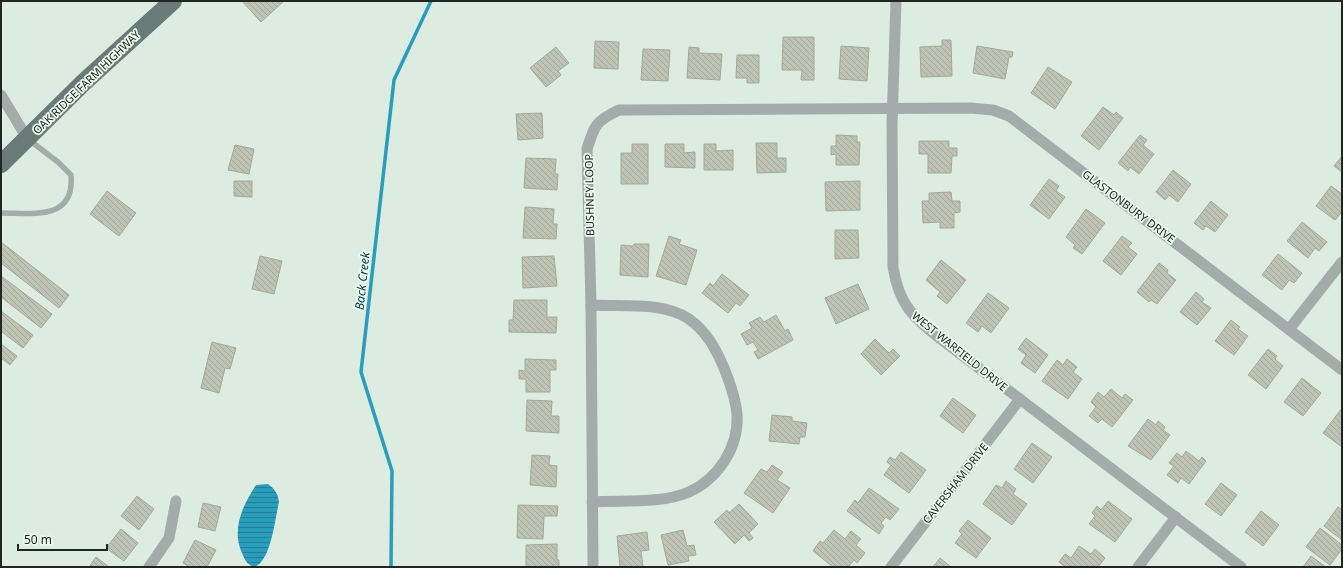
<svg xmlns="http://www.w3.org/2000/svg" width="1343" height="568" font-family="'Noto Sans',sans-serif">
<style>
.water{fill:url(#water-rules)}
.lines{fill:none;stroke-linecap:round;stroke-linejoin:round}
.stream{stroke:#2b9dbc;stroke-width:3.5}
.building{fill:url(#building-back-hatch);stroke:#a4a898}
.service{stroke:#a3acab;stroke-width:5.5}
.minor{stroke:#a3acab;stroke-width:11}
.primary{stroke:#6a7a78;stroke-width:18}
.labels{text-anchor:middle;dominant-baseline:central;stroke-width:3.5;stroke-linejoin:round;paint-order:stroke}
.street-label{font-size:11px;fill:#212622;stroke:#ebfaee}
.water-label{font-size:12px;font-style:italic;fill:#00323f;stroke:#ebfaee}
</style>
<defs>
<pattern id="water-rules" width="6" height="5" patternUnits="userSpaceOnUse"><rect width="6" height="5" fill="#2b9dbc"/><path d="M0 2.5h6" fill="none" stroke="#248098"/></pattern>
<pattern id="building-back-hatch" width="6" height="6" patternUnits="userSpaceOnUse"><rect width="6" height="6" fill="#bfc3b3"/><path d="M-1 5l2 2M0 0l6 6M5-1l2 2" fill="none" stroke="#a4a79a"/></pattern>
</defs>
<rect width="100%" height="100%" fill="#ddece0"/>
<path class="water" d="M 268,484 C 275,489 278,494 279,502 C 275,518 271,564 253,567 C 246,563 245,560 242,553 C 231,529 243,505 256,485 Z"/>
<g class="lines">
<path class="stream" d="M 391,567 L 392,471 L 361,372 L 394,80 L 431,1"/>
</g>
<g class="building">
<path d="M 242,1 L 284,1 L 261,22 Z"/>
<path d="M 783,37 L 814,37 L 814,80 L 801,80 L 802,70 L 782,70 Z"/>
<path d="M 942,40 L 951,40 L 952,76 L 921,77 L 920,47 L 942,46 Z"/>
<path d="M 595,41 L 619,42 L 618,69 L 594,68 Z"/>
<path d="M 841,46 L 869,48 L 867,81 L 839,79 Z"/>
<path d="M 977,46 L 1013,52 L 1012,57 L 1009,57 L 1005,79 L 973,73 Z"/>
<path d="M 556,47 L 569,63 L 558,71 L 561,75 L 546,87 L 530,68 Z"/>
<path d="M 689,47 L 699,48 L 699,53 L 722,54 L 720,80 L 687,78 Z"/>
<path d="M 643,49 L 670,50 L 668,81 L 641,80 Z"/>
<path d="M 737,55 L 759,55 L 759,83 L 747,83 L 747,78 L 736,78 Z"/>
<path d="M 1048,67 L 1072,82 L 1055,109 L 1031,93 Z"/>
<path d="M 1103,107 L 1114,115 L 1116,112 L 1123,118 L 1099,150 L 1081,136 Z"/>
<path d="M 542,113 L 543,138 L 518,140 L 516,114 Z"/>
<path d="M 836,135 L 857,136 L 857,142 L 860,142 L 859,165 L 836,165 L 836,154 L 831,155 L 831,146 L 836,146 Z"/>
<path d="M 1140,135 L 1147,140 L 1143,145 L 1154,154 L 1139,174 L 1130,167 L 1128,171 L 1118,163 Z"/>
<path d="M 919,141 L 949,141 L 949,148 L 957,148 L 957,156 L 952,156 L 951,173 L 928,173 L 928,154 L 919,154 Z"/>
<path d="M 756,143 L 777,143 L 777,158 L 786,158 L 786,172 L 757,173 Z"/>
<path d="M 632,144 L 648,144 L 648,184 L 621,184 L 621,153 L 632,153 Z"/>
<path d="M 665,144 L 684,144 L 684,153 L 695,152 L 695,168 L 665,167 Z"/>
<path d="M 704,144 L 716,144 L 716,151 L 733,150 L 733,170 L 704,170 Z"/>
<path d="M 235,145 L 254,149 L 249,174 L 228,170 Z"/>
<path d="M 1342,156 L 1342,172 L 1334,166 Z"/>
<path d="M 526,158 L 556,159 L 555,174 L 558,174 L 557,190 L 524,188 Z"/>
<path d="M 1173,170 L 1191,184 L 1178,202 L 1169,195 L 1165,200 L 1156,192 Z"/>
<path d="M 1049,179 L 1059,186 L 1056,191 L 1065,197 L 1049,219 L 1030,205 Z"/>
<path d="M 234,181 L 252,181 L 252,197 L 234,196 Z"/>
<path d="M 860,181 L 860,210 L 826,211 L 825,182 Z"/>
<path d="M 1331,186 L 1342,194 L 1342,212 L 1335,220 L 1316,206 Z"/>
<path d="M 107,191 L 136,213 L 119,236 L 90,214 Z"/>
<path d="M 951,192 L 952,201 L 960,201 L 960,212 L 954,213 L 954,228 L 940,228 L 940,222 L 923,223 L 922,201 L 929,201 L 929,193 Z"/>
<path d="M 1211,201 L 1228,215 L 1215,232 L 1206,226 L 1203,230 L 1194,223 Z"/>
<path d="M 525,207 L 554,209 L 553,224 L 557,224 L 556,239 L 523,238 Z"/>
<path d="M 1086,209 L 1105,223 L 1082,254 L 1073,248 L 1075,245 L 1066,237 Z"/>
<path d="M 1302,222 L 1327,242 L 1319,251 L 1315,248 L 1308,258 L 1287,241 Z"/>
<path d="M 835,230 L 858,230 L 859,258 L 835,259 Z"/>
<path d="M 669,236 L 681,240 L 679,244 L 697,250 L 686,285 L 656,276 Z"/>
<path d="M 1122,236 L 1132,243 L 1128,247 L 1137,254 L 1121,275 L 1103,261 Z"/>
<path d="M 1,242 L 69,295 L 59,308 L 1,263 Z"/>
<path d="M 634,244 L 649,244 L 648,277 L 620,275 L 621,245 L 633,246 Z"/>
<path d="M 1278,254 L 1302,273 L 1294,283 L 1289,280 L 1282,290 L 1262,275 Z"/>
<path d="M 260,256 L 282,261 L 274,294 L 252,289 Z"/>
<path d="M 554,256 L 557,286 L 523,288 L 522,257 Z"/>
<path d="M 941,260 L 966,280 L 947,304 L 937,296 L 940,292 L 926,280 Z"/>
<path d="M 1159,263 L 1168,270 L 1167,273 L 1176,280 L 1157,304 L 1151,300 L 1149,302 L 1137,292 Z"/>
<path d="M 722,274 L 749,295 L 740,306 L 736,303 L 728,313 L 702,293 L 710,283 L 713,286 Z"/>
<path d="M 1,276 L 52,314 L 41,328 L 1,297 Z"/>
<path d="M 858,284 L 869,309 L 836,324 L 825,298 Z"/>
<path d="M 1196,292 L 1204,299 L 1202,302 L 1211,308 L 1197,325 L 1180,312 Z"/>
<path d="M 988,293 L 1009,308 L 991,333 L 982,326 L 978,332 L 966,323 Z"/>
<path d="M 514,300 L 547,300 L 547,317 L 557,317 L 556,333 L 509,332 L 509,320 L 513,320 Z"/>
<path d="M 1,311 L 33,335 L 23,348 L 1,331 Z"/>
<path d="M 776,315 L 785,331 L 788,329 L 793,340 L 758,359 L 754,352 L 758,350 L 753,342 L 747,345 L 741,334 L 752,328 L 749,323 L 760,317 L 764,322 Z"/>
<path d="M 1231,320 L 1240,327 L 1238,329 L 1248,336 L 1234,355 L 1215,341 Z"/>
<path d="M 1026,338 L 1048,355 L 1035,373 L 1021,363 L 1026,355 L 1018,349 Z"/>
<path d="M 875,339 L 889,353 L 893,349 L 900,356 L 881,375 L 861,354 Z"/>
<path d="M 212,342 L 236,348 L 230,369 L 225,368 L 219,393 L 201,388 Z"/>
<path d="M 1,344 L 17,356 L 10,365 L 1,358 Z"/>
<path d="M 1268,349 L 1277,356 L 1275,359 L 1283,366 L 1266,389 L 1248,375 Z"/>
<path d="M 525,359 L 556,360 L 556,370 L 550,370 L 550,392 L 526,392 L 526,379 L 519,379 L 519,370 L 525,371 Z"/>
<path d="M 1067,359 L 1077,367 L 1073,372 L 1082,379 L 1068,399 L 1042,381 L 1057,360 L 1063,365 Z"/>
<path d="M 1302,378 L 1321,393 L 1303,416 L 1284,402 Z"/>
<path d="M 1111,389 L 1122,398 L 1125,394 L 1133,400 L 1112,427 L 1102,419 L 1098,423 L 1089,416 L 1096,407 L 1091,402 L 1098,392 L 1104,397 Z"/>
<path d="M 953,398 L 976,415 L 963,433 L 940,416 Z"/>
<path d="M 527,400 L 552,401 L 551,416 L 559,416 L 559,433 L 526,431 Z"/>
<path d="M 1342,408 L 1342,447 L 1323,433 Z"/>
<path d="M 772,415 L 792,417 L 792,421 L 807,423 L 805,437 L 800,437 L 799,444 L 769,441 Z"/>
<path d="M 1148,419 L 1156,425 L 1158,421 L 1165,427 L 1163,430 L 1170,435 L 1151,460 L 1128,446 Z"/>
<path d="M 1032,443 L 1052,457 L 1033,483 L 1014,469 Z"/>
<path d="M 1186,451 L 1199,461 L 1202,457 L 1206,461 L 1189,484 L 1181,478 L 1178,483 L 1167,475 L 1174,466 L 1169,463 L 1177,453 L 1182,457 Z"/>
<path d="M 901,452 L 926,470 L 909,493 L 884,475 L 891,465 L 887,462 L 890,457 L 895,460 Z"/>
<path d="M 532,455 L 550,456 L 549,465 L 557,466 L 556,487 L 530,485 Z"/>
<path d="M 772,465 L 783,472 L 777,480 L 790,488 L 773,513 L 744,493 L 761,469 L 767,472 Z"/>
<path d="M 1006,481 L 1016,489 L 1013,494 L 1027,504 L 1012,525 L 983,504 L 996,485 L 1002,488 Z"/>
<path d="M 1221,483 L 1237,495 L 1221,516 L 1205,504 Z"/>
<path d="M 869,488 L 899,509 L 890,520 L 886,517 L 881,523 L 884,526 L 879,534 L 847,511 L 855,500 L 858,503 Z"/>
<path d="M 137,496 L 154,509 L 139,530 L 121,516 Z"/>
<path d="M 1108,501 L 1132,519 L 1115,542 L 1089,524 L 1095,516 L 1092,513 L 1097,506 L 1101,510 Z"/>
<path d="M 203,503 L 221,507 L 215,531 L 198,527 Z"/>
<path d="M 739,504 L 758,524 L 749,533 L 753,538 L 749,541 L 744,535 L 735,544 L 714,522 L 727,510 L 729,513 Z"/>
<path d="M 518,505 L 558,506 L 557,516 L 544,516 L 543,539 L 517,538 Z"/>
<path d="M 1338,507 L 1342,510 L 1342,540 L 1324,526 Z"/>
<path d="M 1261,511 L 1279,525 L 1263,546 L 1245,532 Z"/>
<path d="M 968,520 L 991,538 L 976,558 L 955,543 L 962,534 L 959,531 Z"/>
<path d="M 1320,528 L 1342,545 L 1342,549 L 1330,565 L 1306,547 Z"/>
<path d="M 121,529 L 138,543 L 124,561 L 106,548 Z"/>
<path d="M 683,530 L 687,546 L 694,545 L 696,555 L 688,556 L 689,561 L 668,565 L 661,535 Z"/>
<path d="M 834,530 L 845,539 L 851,531 L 861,539 L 856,545 L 865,553 L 857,563 L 854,560 L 848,567 L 833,567 L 813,551 L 820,541 L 823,543 Z"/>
<path d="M 647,532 L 649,550 L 641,551 L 643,567 L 620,567 L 617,536 Z"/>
<path d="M 195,540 L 216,550 L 207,567 L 190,567 L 183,563 Z"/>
<path d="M 557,544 L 557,560 L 559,560 L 559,567 L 526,567 L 526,545 Z"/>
<path d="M 1079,546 L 1091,554 L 1095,549 L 1105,558 L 1098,567 L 1066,567 L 1059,562 L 1065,554 L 1071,558 Z"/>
<path d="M 1311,556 L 1326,567 L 1303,567 Z"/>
<path d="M 96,557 L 109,567 L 89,567 Z"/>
<path d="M 940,558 L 951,567 L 933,567 Z"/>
</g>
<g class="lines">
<path class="service" d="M 1,213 C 33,213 75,221 71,175 L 58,162 L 29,140"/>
<g class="minor">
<path d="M 896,1 L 892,124 L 893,267 C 899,305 913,317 942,340 L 1241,567"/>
<path d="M 1,95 L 27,138"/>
<path d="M 591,305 C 622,307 663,301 689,319 C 707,332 716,349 724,368 C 730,383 736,399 737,415 C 739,447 718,479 689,492 C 662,504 621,500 592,502"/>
<path d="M 1290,328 L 1342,262"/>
<path d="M 149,567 L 169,538 L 176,501"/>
<path d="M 593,567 L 591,305 L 587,149 C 595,124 596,121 619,110 L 970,108 L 993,110 L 1009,116 L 1342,370"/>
<path d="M 891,567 L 1020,399"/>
<path d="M 1138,567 L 1176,517"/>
</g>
<path class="primary" d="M 1,164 L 83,83 L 173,1"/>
</g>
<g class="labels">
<g class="street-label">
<text transform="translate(86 82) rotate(-44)">OAK RIDGE FARM HIGHWAY</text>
<text transform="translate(589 195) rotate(-91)">BUSHNEY LOOP</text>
<text transform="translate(1129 206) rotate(37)">GLASTONBURY DRIVE</text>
<text transform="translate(960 351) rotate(39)">WEST WARFIELD DRIVE</text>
<text transform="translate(955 483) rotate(-52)">CAVERSHAM DRIVE</text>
</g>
<g class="water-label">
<text transform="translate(362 281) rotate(-84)">Back Creek</text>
</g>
</g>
<rect width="1343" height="568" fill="none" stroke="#212622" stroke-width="4"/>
<path d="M18 544v6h89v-6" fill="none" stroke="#212622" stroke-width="2"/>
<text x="24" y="544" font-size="12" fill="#212622" stroke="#ebfaee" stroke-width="3" paint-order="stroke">50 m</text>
</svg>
